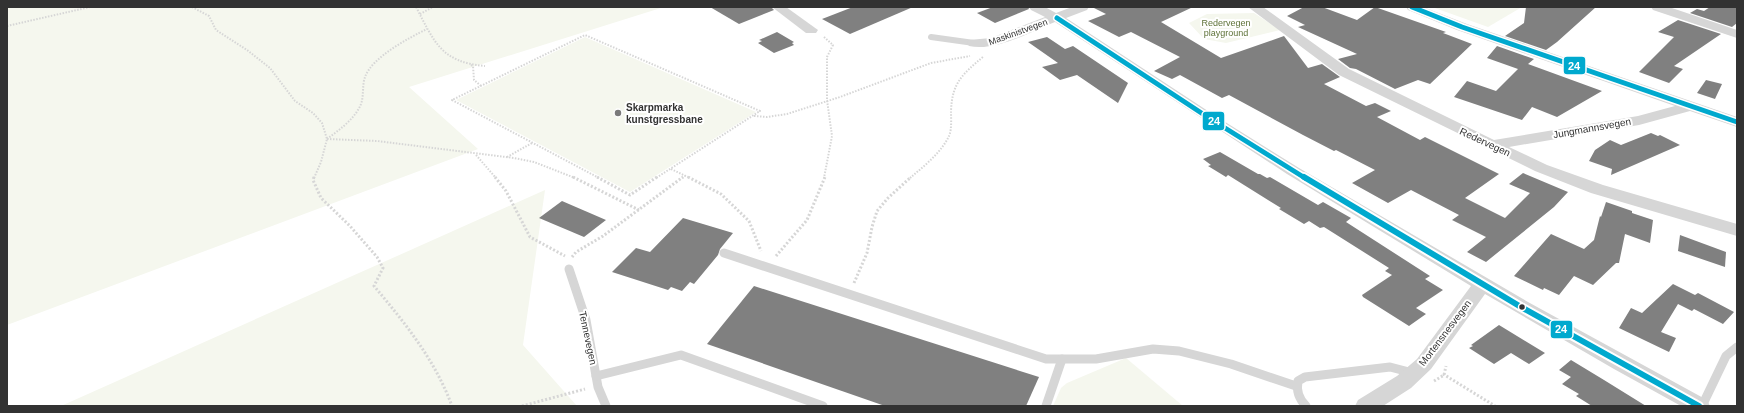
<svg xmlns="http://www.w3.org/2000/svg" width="1744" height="413" font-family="Helvetica,sans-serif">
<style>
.green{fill:#f5f7ee}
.building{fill:#808080}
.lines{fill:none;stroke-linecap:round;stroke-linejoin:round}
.path-far1{stroke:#d6d6d6;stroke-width:2;stroke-dasharray:1.5 1.5;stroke-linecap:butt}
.path{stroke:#d6d6d6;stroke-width:3;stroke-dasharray:2 2;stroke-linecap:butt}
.lane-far1{stroke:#d6d6d6;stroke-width:6}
.lane{stroke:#d6d6d6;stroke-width:9}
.street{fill:#d6d6d6;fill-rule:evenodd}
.bus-1-far1-casing{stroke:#fff;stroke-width:8}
.bus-1-casing{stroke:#fff;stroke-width:10}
.bus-1-far1{stroke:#00a9ce;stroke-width:5}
.bus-1{stroke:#00a9ce;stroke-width:6}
.poi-dot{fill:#7a7a7a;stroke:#fff;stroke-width:1.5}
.bus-dot{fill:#323232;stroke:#fff;stroke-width:1.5}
.labels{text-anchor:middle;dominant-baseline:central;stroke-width:4;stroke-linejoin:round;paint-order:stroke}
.far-park-label{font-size:9px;fill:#60743a;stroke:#fff}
.far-street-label{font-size:9px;fill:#323232;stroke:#fff}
.poi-label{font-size:10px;font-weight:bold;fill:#323232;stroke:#fff;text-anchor:start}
.street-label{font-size:10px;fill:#323232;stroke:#fff}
.line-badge{stroke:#fff;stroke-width:1.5}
.badge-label{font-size:11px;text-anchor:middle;font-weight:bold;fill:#fff}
</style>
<rect width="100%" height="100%" fill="#fff"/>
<g class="green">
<path d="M 7,7 L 664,7 L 409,87 L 478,149 L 7,325 Z"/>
<path d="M 1432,7 L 1522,7 L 1488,27 Z"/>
<path d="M 1254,13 L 1280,30 L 1226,43 L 1204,39 L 1189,23 L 1207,14 Z"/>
<path d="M 585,37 L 756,112 L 630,192 L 456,100 Z"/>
<path d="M 545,190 L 523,345 L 577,406 L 61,406 Z"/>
<path d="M 1126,358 L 1183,406 L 1053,406 L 1061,388 L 1067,383 Z"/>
</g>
<g class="building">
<path d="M 710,7 L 771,7 L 774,10 L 739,24 Z"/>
<path d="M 853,7 L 913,7 L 850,34 L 822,19 Z"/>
<path d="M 993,7 L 1028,7 L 1029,9 L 995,23 L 977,13 Z"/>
<path d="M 1092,7 L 1193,7 L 1161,22 L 1221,58 L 1284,36 L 1308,68 L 1322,64 L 1340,77 L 1324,84 L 1366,106 L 1375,103 L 1391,111 L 1377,117 L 1420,140 L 1425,137 L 1499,174 L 1465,198 L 1505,218 L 1530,193 L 1509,184 L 1523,173 L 1568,192 L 1554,207 L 1486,262 L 1467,252 L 1486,237 L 1452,220 L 1459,215 L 1411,190 L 1388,203 L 1352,183 L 1375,170 L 1336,150 L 1334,151 L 1303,135 L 1229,95 L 1222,98 L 1180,75 L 1172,79 L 1154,71 L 1180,57 L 1131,32 L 1119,37 L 1088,21 L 1106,14 Z"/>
<path d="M 1304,7 L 1322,7 L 1357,20 L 1375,7 L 1446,32 L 1443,33 L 1472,44 L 1430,84 L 1418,80 L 1395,89 L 1356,69 L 1350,68 L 1338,59 L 1357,54 L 1298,27 L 1305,25 L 1287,16 Z"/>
<path d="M 1526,7 L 1596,7 L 1557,42 L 1546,50 L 1505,36 L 1524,23 Z"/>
<path d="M 1710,7 L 1737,7 L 1737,23 L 1732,27 L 1690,13 L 1697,9 L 1704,11 Z"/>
<path d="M 1678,20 L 1721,34 L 1674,66 L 1683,69 L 1669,83 L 1639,72 L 1674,37 L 1658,32 Z"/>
<path d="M 777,32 L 794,42 L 792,43 L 794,45 L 774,53 L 758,43 L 762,41 L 759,40 Z"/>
<path d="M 1047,37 L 1065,49 L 1073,46 L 1128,83 L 1118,103 L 1077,75 L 1060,80 L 1042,67 L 1058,63 L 1028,42 Z"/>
<path d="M 1497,46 L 1534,59 L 1528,64 L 1602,91 L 1557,117 L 1532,107 L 1522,120 L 1454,97 L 1467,81 L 1496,91 L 1518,69 L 1487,58 Z"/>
<path d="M 1706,80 L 1722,84 L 1715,99 L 1697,93 Z"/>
<path d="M 1651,133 L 1658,136 L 1660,135 L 1680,145 L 1611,175 L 1612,169 L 1589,161 L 1595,150 L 1610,140 L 1621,145 Z"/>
<path d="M 1220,152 L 1258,174 L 1260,174 L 1267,178 L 1270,177 L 1318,205 L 1323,202 L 1351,218 L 1346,222 L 1430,276 L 1425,279 L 1443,290 L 1416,308 L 1426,314 L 1409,326 L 1363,297 L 1362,295 L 1392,275 L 1385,271 L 1389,268 L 1324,227 L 1320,228 L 1309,221 L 1304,224 L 1279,209 L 1281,208 L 1228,175 L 1226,177 L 1208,166 L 1211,165 L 1203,159 Z"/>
<path d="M 562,201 L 606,220 L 584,237 L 539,218 Z"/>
<path d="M 1606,202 L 1632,211 L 1632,213 L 1653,220 L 1650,243 L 1625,234 L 1619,263 L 1616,263 L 1593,285 L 1574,276 L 1559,295 L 1544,288 L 1543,290 L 1514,276 L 1551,234 L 1584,249 L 1594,240 L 1600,216 L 1601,217 Z"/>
<path d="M 683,218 L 733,233 L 720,249 L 718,255 L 694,284 L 690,282 L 682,291 L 671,287 L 668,290 L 612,272 L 636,248 L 650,252 Z"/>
<path d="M 1680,235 L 1726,252 L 1725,267 L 1678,251 Z"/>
<path d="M 1673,284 L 1695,295 L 1698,293 L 1734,312 L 1723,324 L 1694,309 L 1692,311 L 1678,304 L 1661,332 L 1676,338 L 1669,352 L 1619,328 L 1631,308 L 1642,313 Z"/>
<path d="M 754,286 L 1039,377 L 1026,406 L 885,406 L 707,344 Z"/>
<path d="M 1499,325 L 1545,353 L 1529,364 L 1511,353 L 1494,364 L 1469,348 L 1473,346 L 1471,345 Z"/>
<path d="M 1571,360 L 1604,380 L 1646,406 L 1592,406 L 1576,396 L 1579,394 L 1562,384 L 1571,377 L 1559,370 Z"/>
</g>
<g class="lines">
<g class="path-far1">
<path d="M 192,7 L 209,16 L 216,30 L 247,50 L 270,68 L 295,101 L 313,113 L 322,123 L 327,139 L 321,162 L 314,178"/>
<path d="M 416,7 C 435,43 441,62 485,66"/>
<path d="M 420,14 L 433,7"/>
<path d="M 7,26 L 90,7"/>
<path d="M 824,37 L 833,45 L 827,57 L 827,100 L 832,136 L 824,178"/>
<path d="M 471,65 L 473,66 L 474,80 L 481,86"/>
<path d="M 754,116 L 767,117 L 787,114 L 840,97 L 931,63 L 970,56"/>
<path d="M 327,139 L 377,141 L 514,158 L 534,162 L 575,178"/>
<path d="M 327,139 C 339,130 355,119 361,104 C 364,96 362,85 365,77 C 372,57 409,38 427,29"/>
<path d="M 476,155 L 496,178"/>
<path d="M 507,157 L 532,143"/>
<path d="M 671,169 L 690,178"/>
<path d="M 599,178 L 452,100 L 585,35 L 760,111 L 656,178"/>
<path d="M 682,178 L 685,176"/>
<path d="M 910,178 C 924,166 941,153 949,136 C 952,129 951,119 951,111 C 952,82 963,74 984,56"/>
</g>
<g class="path">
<path d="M 314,177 L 313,180 L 321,198 L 350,226 L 377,257 L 383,268 L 374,286 C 405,323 435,360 452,406"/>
<path d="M 495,177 L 506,191 L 530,237 L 565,256"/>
<path d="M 573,177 L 639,210"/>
<path d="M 597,177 L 630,195 L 657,177"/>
<path d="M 688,177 L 721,194 L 749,221 L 761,251"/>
<path d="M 776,256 L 807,220 L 825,177"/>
<path d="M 572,257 L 576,252 L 603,236 L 683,177"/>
<path d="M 854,283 L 867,253 L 872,227 L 877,211 L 888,198 L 911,177"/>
<path d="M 1443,374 L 1495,406"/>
<path d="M 1434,381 L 1444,375 L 1446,366"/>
<path d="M 522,406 L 585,389"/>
</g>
<path class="lane-far1" d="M 931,37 L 974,43"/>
<g class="lane">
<path d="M 724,253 L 1046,359 L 1096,359 L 1153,349 L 1179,351 L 1231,364 L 1296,386"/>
<path d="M 569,269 L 586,320 L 598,387 L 606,406"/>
<path d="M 596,376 L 681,355 L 823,406"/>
<path d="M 1046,406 L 1062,359"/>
<path d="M 1306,406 C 1299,399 1296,391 1298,381 L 1305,377 L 1390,367 L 1413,373"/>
<path d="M 1702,406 L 1726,356 L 1737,347"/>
</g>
<g class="street">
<path d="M 772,7 L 786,7 L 818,30 L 816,33 L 806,33 Z"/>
<path d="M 1029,7 L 1045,7 L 1056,13 L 1072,7 L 1089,7 L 1087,10 L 1066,18 L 1214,115 L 1299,168 L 1528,302 L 1707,400 L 1710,406 L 1681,406 L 1614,369 L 1485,294 L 1431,369 L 1411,388 L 1383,406 L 1355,406 L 1358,400 L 1397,376 L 1417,359 L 1471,286 L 1287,174 L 1055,22 C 1031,32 995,52 969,46 L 967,43 L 969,40 L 991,38 L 1045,17 L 1031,10 Z"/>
<path d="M 1248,7 L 1263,7 L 1349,69 L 1494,140 L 1638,116 L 1675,106 L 1457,30 L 1408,10 L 1406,7 L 1423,7 L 1467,24 L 1737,117 L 1737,127 L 1690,111 L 1639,125 L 1509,147 L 1547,165 L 1603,185 L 1737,224 L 1737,236 L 1591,193 L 1535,171 L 1339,75 Z"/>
<path d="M 1651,7 L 1669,7 L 1737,30 L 1737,38 L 1653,10 Z"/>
</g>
<defs>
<g id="bus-1-far1">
<path d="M 1412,7 L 1462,27 L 1737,122"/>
<path d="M 1057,18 L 1209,118 L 1305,178"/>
</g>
<path id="bus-1" d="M 1304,177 L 1521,307 L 1699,406"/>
</defs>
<use href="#bus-1-far1" class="bus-1-far1-casing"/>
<use href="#bus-1" class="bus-1-casing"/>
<use href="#bus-1-far1" class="bus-1-far1"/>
<use href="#bus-1" class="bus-1"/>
</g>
<circle class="poi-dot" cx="618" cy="113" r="4"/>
<circle class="bus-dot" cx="1522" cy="307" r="3.5"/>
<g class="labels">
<g class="far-park-label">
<text x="1226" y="23">Redervegen<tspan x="1226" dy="10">playground</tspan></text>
</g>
<g class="far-street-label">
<text transform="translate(1018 32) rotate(-20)">Maskinistvegen</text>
</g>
<g class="poi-label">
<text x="626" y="107">Skarpmarka<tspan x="626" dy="12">kunstgressbane</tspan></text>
</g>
<g class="street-label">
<text transform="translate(1592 128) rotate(-10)">Jungmannsvegen</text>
<text transform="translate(1485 142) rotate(25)">Redervegen</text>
<text transform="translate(1445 333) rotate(-53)">Mortensnesvegen</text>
<text transform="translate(588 338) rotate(78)">Tennevegen</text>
</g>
</g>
<g class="line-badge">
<rect x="1563" y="56" width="23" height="19" rx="4" fill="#00a9ce"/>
<rect x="1202" y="111" width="23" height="20" rx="4" fill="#00a9ce"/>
<rect x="1550" y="320" width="23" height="19" rx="4" fill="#00a9ce"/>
</g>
<g class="badge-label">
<text x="1574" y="70">24</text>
<text x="1214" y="125">24</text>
<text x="1561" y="333">24</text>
</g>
<rect width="1744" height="413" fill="none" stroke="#323232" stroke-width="16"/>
</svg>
